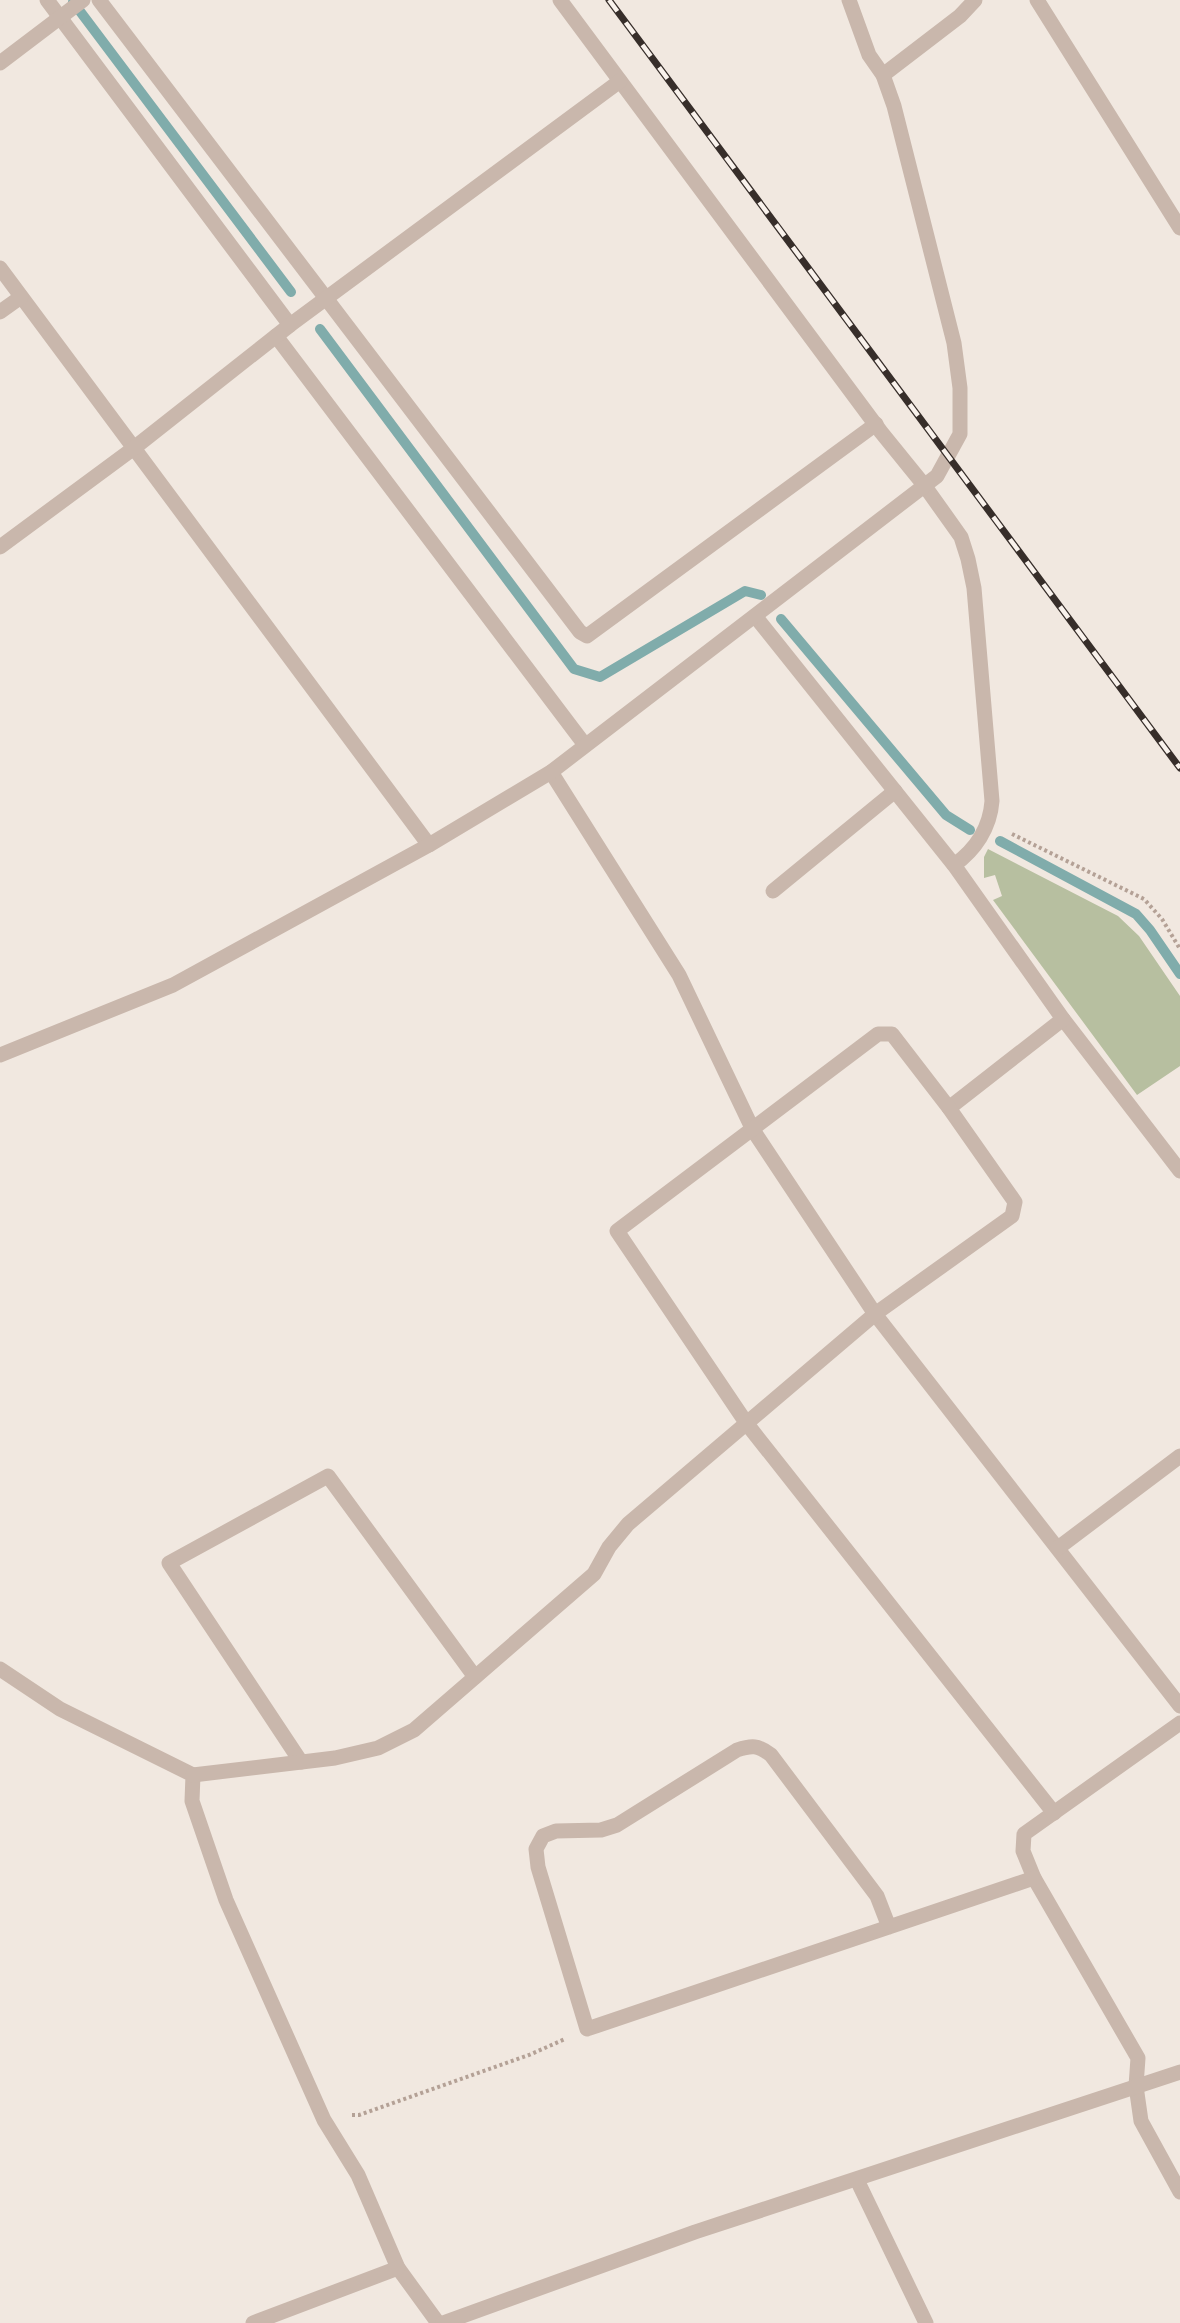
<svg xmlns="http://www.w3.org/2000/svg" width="1180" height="2323" font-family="'Work Sans',sans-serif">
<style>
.green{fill:#b7bfa0}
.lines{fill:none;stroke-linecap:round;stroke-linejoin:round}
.stream{stroke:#80acab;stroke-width:10}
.path{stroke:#b4a196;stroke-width:4;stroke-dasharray:3 3;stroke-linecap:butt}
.minor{stroke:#c9b7ac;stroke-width:15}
.rail-casing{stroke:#372e2a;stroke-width:7}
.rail{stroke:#f9f2ec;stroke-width:4.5;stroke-dasharray:14;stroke-linecap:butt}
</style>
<rect width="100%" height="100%" fill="#f1e8e0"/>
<path class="green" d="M 988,849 L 1118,916 L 1139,936 L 1180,996 L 1180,1066 L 1137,1095 L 993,900 L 1002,896 L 995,875 L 984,878 L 984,857 Z"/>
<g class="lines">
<g class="stream">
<path d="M 73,2 L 291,292"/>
<path d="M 320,329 L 574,669 L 600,677 L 745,591 L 761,595"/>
<path d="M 781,619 L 946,815 L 970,830"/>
<path d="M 1000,841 L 1136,914 L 1150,930 L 1180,974"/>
</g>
<g class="path">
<path d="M 1012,834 L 1144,899 L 1162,919 L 1180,949"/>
<path d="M 352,2115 L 359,2115 L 529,2055 L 565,2039"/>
</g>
<g class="minor">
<path d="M 47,0 L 290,325"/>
<path d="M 99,0 L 580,632 L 587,636 L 876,424"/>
<path d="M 560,0 L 881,432 L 924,485 L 961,537 L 968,559 L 974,588 L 992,801 C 990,828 975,850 954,865"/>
<path d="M 1037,0 L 1180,228"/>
<path d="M 0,63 L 83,0"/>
<path d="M 883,75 L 960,16 L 975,0"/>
<path d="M 0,268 L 429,845"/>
<path d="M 0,312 L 21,297"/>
<path d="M 276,336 L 585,745"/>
<path d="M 0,547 L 134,448 L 290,325 L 620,81"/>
<path d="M 755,616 L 954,865 L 1063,1019 L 1180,1171"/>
<path d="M 551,772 L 679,975 L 753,1130 L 875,1314 L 1180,1706"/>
<path d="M 773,891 L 895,791"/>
<path d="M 0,1055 L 173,985 L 429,845 L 551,772 L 937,476 L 960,434 L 960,388 L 954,343 L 894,106 L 883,75 L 869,55 L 849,0"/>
<path d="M 949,1108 L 1063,1019"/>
<path d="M 1058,1548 L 1180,1456"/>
<path d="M 0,1669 L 60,1709 L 193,1775 L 192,1801 L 226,1900 L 324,2120 L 358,2175 L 398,2268 L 438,2323"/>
<path d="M 1180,1723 L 1024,1834 L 1023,1851 L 1034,1878 L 1138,2058 L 1136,2086 L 1141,2121 L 1180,2192"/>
<path d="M 301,1762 L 169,1563 L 328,1476 L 475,1677"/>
<path d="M 193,1775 L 335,1758 L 378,1748 L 414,1730 L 594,1574 L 609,1547 L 628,1524 L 875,1314 L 1012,1216 L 1015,1202 L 949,1108 L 892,1034 L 878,1034 L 617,1231 L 747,1424 L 1054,1813"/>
<path d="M 889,1927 L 877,1896 L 771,1755 C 758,1745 752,1745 737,1750 L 617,1825 L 601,1830 L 556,1831 L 543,1836 L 536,1849 L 538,1867 L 587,2029 L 1034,1878"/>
<path d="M 857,2180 L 926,2323"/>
<path d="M 253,2323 L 398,2268"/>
<path d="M 443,2323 L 695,2232 L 1180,2072"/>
</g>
<defs>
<path id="rail" d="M 609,0 L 1180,768"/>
</defs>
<use href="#rail" class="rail-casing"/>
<use href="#rail" class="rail"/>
</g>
</svg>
